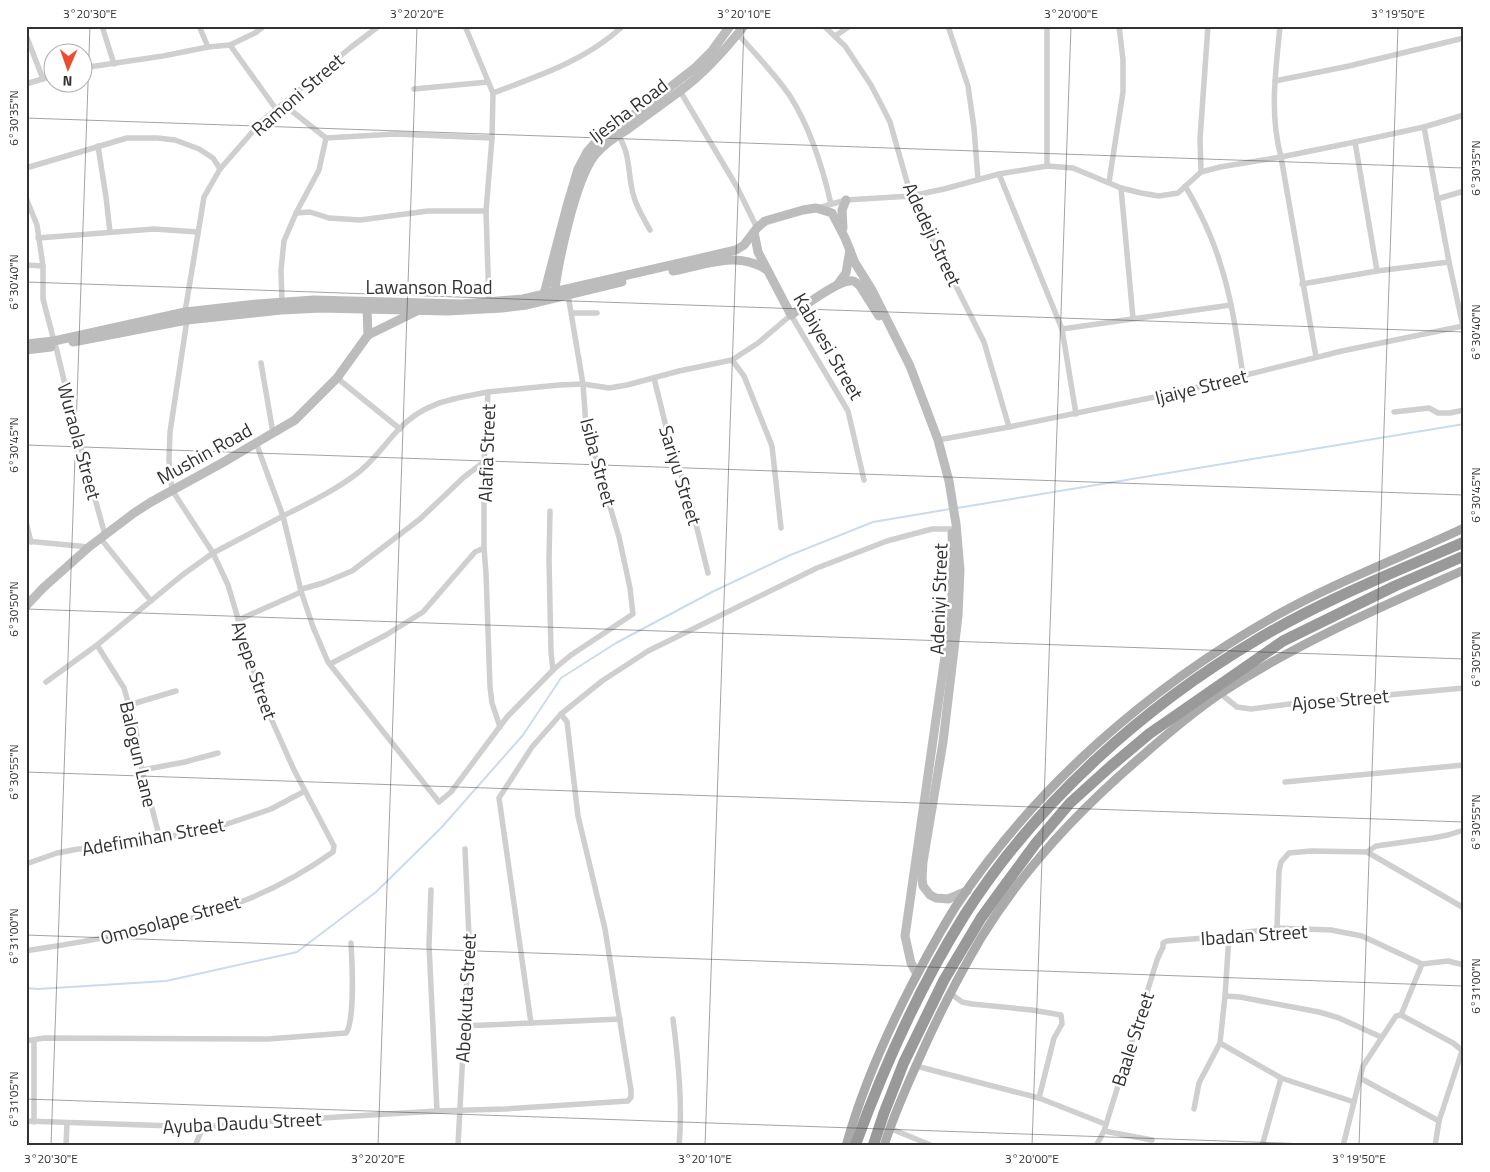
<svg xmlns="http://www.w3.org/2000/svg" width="1490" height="1172" font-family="'Titillium Web',sans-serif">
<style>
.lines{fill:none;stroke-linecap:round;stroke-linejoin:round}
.stream{stroke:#ccdaef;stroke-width:2}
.street{stroke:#cfcfcf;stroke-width:5.5}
.secondary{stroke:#bcbcbc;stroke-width:9}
.primary{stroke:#aaa;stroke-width:9}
.highway{stroke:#999;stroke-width:11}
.ticks{fill:none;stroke:#323232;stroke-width:1;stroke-opacity:0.45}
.labels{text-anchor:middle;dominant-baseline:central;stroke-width:5;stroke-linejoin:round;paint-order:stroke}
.street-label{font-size:19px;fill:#323232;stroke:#fff}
.neatline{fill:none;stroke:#323232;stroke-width:2}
.ticks-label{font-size:12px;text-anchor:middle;fill:#323232}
</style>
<rect width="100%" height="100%" fill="#fff"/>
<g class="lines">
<g class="stream">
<path d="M 957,508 L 1464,424"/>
<path d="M 26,988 L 38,989 L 166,981 L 297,952 L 376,892 L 441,828 L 523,735 L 561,678 L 616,643 L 712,592 L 788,556 L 873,522 L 950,509"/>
</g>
<g class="street">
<path d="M 102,26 L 114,64"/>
<path d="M 199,26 L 208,47"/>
<path d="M 465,26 L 493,93 L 492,138 L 486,211 L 489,303"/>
<path d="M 824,26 L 845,46 L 871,85 L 883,108 L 890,122 L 911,196 L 984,342 L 1009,427"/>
<path d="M 948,26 L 968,86 L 974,128 L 978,179"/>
<path d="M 1280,26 C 1276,71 1269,112 1281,157 L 1316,357"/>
<path d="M 738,34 C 755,54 775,74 790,96 C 809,126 823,169 831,204"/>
<path d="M 26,35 L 43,79"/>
<path d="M 835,36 L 850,26"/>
<path d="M 230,45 L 276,109"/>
<path d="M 82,68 L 163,56 L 208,47 L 230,45 L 255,33 L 264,26"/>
<path d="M 1275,81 L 1349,66 L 1464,38"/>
<path d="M 26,84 L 52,76"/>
<path d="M 414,89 L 488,82"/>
<path d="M 680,91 L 737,187 L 757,228"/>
<path d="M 493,93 C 541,75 585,61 623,26"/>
<path d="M 1424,127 L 1449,262 L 1464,331"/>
<path d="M 618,135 C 632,156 627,176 634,197 C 637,208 644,219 650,230"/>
<path d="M 326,138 L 395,134 L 492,138"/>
<path d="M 1355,142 L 1377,271"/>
<path d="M 98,146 L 106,197 L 110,232"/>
<path d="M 1047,166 L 1047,26"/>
<path d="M 26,168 L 127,138 L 157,138 L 175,140 L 199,149 L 213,158 L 220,169"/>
<path d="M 1201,172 L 1200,139 L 1208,26"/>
<path d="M 999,174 L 1062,329 L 1076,414"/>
<path d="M 1109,182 L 1123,92 L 1123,60 L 1119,26"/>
<path d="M 1185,186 C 1198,207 1213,239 1220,263 C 1232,299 1237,338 1243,375"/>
<path d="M 1121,188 L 1133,318"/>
<path d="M 26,198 L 37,225 L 43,266 L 43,299 L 54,341"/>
<path d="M 1437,199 L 1464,191"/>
<path d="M 818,208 L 846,200 L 911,196 L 944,189 L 999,174 L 1047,166 L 1073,168 L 1121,188 L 1141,193 L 1159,196 L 1178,193 L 1201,172 L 1220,167 L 1281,157 L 1355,142 L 1424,127 L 1464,115"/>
<path d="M 296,213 L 310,212 L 329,218 L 360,220 L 428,211 L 486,211"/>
<path d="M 38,238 L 154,229 L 198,232"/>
<path d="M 26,265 L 43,266"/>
<path d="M 1302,284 L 1377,271 L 1449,262"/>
<path d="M 282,303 L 281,270 L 284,241 L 296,213 L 319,170 L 326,138 L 283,104"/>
<path d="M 185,312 L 204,197 L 220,169 L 262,121 L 350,48 L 379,26"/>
<path d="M 572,313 L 597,313"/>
<path d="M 1062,329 L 1231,305"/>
<path d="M 56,347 L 75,426 L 105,535"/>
<path d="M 732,360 L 744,376 L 772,446 L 781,528"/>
<path d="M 261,363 L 273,433"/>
<path d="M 337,378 L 400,429"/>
<path d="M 654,378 L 671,447 L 690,500 L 708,573"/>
<path d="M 488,392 L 559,385 L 583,384 L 609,388 L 627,385 L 679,371 L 732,360 L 758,343 L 791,315 L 848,411 L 864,480"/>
<path d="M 1394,412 L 1429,408 L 1438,413 L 1450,413 L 1464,410"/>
<path d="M 938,440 L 1009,427 L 1174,393 L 1342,351 L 1463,326"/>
<path d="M 256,443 L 283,516 C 309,503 336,490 359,472 C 374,460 385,444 398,430 C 424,402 452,399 488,392 L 484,462 L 484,548 L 486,573 L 490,687 L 492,703 L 500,727"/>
<path d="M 550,511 L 549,559 L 551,652 L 553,670"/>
<path d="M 26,522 L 31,542"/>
<path d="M 101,539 L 151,601"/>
<path d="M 26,541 L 89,547"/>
<path d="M 238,620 L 299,593 L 302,589 L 323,583 L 352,571 L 420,519 L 464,477 L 484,462"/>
<path d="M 97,645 L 124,688 L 136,730 L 142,770 L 160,839"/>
<path d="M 330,664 L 386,635 L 423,612 L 475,552 L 484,548"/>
<path d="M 46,682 L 97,645 L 181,576 L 213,553 L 283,516 L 301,591 L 313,627 L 328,662 L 439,802 L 451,792 L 507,717 L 553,670 L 571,655 L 633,614 L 630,588 L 619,537 L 586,426 L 583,384 L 568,295"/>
<path d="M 1221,694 L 1237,707 L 1251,709 L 1290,704 L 1464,688"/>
<path d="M 129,705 L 176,691"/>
<path d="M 142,770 L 185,762 L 218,753"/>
<path d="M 1285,782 L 1464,765"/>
<path d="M 1367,852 L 1464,908"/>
<path d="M 26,864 L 57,853 L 78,849 L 117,846 L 199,831 L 224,825 L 271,809 L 305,791"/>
<path d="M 431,890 L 429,945 L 437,1111"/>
<path d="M 1277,928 L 1279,871 L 1281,862 L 1289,853 L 1311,851 L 1367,852 L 1376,846 L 1433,838 L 1448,835 L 1464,830"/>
<path d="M 26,951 C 98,939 174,928 243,901 C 274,889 306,871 333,852 L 334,846 L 294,770 L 261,696 L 228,585 L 213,553 L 172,490 L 169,460 L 170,432 L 187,320"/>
<path d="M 950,993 L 962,1002 L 972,1004 L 1032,1010 L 1061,1015 L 1062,1024 L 1054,1038 L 1039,1098"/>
<path d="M 1225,996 L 1240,997 L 1319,1012 L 1339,1018 L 1381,1037"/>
<path d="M 1401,1015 L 1422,964"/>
<path d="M 673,1019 C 678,1059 683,1105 679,1146"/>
<path d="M 531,1023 L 620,1019"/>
<path d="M 463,1026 L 531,1023 L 499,798 L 532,747 L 561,714 L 602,681 L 648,651 L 817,568 L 887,541 L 932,529 L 951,529"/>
<path d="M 26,1041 L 44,1038 L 268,1039 L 346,1033 C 355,1021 352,960 351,943"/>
<path d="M 1220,1043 L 1281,1078 L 1354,1102"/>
<path d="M 916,1066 L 1039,1098 L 1105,1124"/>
<path d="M 1360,1078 L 1439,1121"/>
<path d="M 1194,1109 L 1199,1083 L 1220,1043 L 1225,996 L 1229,936"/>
<path d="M 26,1121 L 203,1127 L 273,1121 L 437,1111 L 505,1109 L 628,1101 L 631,1097 L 631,1090 L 605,929 L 578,816 L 567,722 L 561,714"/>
<path d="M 34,1122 L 34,1040"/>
<path d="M 889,1128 L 933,1146"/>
<path d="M 1104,1131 L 1152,1140"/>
<path d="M 66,1146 L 67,1123"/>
<path d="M 195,1146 L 203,1127"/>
<path d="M 458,1146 L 469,937 L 465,849"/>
<path d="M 1096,1146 L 1104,1131 L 1157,960 L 1163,947 L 1163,943 L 1167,941 L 1229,936 L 1241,933 L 1277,928 L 1331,930 L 1362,936 L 1422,964 L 1448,961 L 1464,965"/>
<path d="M 1262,1146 L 1281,1078"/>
<path d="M 1343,1146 L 1363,1066 L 1396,1016 L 1401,1015 L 1453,1043 L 1464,1052"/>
<path d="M 1435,1146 L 1439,1121 L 1462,1051"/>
</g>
<g class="secondary">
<path d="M 843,228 L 842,210 L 846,200"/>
<path d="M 754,232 L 758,252 L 791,315 C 803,307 837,281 850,281 C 854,280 857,283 860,286 L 879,316"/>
<path d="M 673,271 C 706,265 737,250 767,270"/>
<path d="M 838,284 L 846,273 L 850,250"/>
<path d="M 554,296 C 558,263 575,180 595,155 C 604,144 616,136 628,129 C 645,116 663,104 680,91 C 705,73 725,50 744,26"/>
<path d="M 543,298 L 567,206 L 578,169 L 587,152 L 594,144 L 605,134 L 642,109 L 696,67 L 712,51 L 730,26"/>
<path d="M 368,335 L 417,311"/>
<path d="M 73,342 L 187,320 L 281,310 L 321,308 L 447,311 L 502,308 L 527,305 L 622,282"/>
<path d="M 26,344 L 54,341 L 185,312 L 257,304 L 314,300 L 462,304 L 523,299 L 736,250 L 744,245 L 757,228 L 765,221 L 803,210 L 816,208 L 832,213 L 845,238 L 855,263 L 872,290 L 910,366 L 938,440 L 949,481 L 956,524 L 960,570 L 958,616 L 943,742 L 923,862 L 922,879 L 923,886 L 930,895 L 936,898 L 948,899 L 967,891"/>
<path d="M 26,350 L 51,347"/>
<path d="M 26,606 L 43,588 L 89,547 L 134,513 L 151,502 L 222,463 L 295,420 L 337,378 L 368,335 L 367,309"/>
<path d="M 917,974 L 911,963 L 905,936 L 951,614 L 953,570 L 952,533"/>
</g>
<g class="primary">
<path d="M 846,1146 C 861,1092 884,1039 909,990 C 924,961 939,933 956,906 C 1037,784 1151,686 1277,615 C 1336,582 1402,557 1464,528"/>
<path d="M 884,1146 C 893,1116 906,1088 919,1059 C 937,1018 958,977 981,938 C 1023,869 1080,809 1141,757 C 1167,734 1193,712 1221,693 C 1297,643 1381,607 1464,570"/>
</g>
<g class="highway">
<path d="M 855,1146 C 884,1066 919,988 964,916 C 1035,804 1144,706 1258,639 C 1323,600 1395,572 1464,542"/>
<path d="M 873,1146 L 884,1113 L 904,1062 L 944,980 L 981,918 L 1005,885 L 1036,843 L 1070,803 L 1111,766 L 1149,734 L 1283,641 L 1395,586 L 1464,556"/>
</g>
</g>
<path class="ticks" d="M 26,118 L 1464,168M 26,282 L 1464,332M 26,445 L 1464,495M 26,609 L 1464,659M 26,772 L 1464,822M 26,935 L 1464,986M 26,1099 L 1366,1146M 51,1146 L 90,26M 378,1146 L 417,26M 705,1146 L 744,26M 1032,1146 L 1071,26M 1359,1146 L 1398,26"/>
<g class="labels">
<g class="street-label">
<text transform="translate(297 94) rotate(-41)">Ramoni Street</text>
<text transform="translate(628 110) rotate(-37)">Ijesha Road</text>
<text transform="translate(933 234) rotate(65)">Adedeji Street</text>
<text x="429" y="286">Lawanson Road</text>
<text transform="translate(829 346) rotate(60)">Kabiyesi Street</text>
<text transform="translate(1201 386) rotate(-14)">Ijaiye Street</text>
<text transform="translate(80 441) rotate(75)">Wuraola Street</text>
<text transform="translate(204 453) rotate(-29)">Mushin Road</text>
<text transform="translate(486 453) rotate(-88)">Alafia Street</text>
<text transform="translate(599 462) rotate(75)">Isiba Street</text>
<text transform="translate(681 475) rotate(73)">Sariyu Street</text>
<text transform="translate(938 599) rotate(-88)">Adeniyi Street</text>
<text transform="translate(255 670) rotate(71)">Ayepe Street</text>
<text transform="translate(1340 699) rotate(-5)">Ajose Street</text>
<text transform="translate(139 754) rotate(77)">Balogun Lane</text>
<text transform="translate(153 836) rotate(-10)">Adefimihan Street</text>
<text transform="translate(170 919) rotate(-15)">Omosolape Street</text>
<text transform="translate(1254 934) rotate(-4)">Ibadan Street</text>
<text transform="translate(465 998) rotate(-87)">Abeokuta Street</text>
<text transform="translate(1132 1039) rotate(-72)">Baale Street</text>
<text transform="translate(242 1122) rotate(-3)">Ayuba Daudu Street</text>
</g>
</g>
<rect width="1490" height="1172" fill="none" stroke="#ffffff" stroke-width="55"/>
<g transform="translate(68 68) rotate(182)"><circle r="24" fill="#ffffff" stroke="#adadad"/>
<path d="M0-4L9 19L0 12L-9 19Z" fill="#ec4d31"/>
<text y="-8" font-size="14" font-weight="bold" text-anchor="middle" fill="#323232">N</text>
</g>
<rect x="28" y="28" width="1434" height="1116" class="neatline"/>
<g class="ticks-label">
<text x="90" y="18">3°20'30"E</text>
<text x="417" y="18">3°20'20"E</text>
<text x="744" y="18">3°20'10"E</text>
<text x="1071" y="18">3°20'00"E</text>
<text x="1398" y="18">3°19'50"E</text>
<text transform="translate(14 118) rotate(-90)" y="4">6°30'35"N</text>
<text transform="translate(1476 168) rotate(-90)" y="4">6°30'35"N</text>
<text transform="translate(14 282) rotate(-90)" y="4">6°30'40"N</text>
<text transform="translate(1476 332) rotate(-90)" y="4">6°30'40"N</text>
<text transform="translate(14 445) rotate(-90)" y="4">6°30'45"N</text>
<text transform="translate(1476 495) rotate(-90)" y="4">6°30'45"N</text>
<text transform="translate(14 609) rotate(-90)" y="4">6°30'50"N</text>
<text transform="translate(1476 659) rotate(-90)" y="4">6°30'50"N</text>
<text transform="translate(14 772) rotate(-90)" y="4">6°30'55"N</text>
<text transform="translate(1476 822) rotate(-90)" y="4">6°30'55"N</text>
<text transform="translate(14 936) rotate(-90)" y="4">6°31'00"N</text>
<text transform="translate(1476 986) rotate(-90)" y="4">6°31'00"N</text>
<text transform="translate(14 1099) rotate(-90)" y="4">6°31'05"N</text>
<text x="51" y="1163">3°20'30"E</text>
<text x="378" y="1163">3°20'20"E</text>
<text x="705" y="1163">3°20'10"E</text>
<text x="1032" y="1163">3°20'00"E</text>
<text x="1359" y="1163">3°19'50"E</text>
</g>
</svg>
